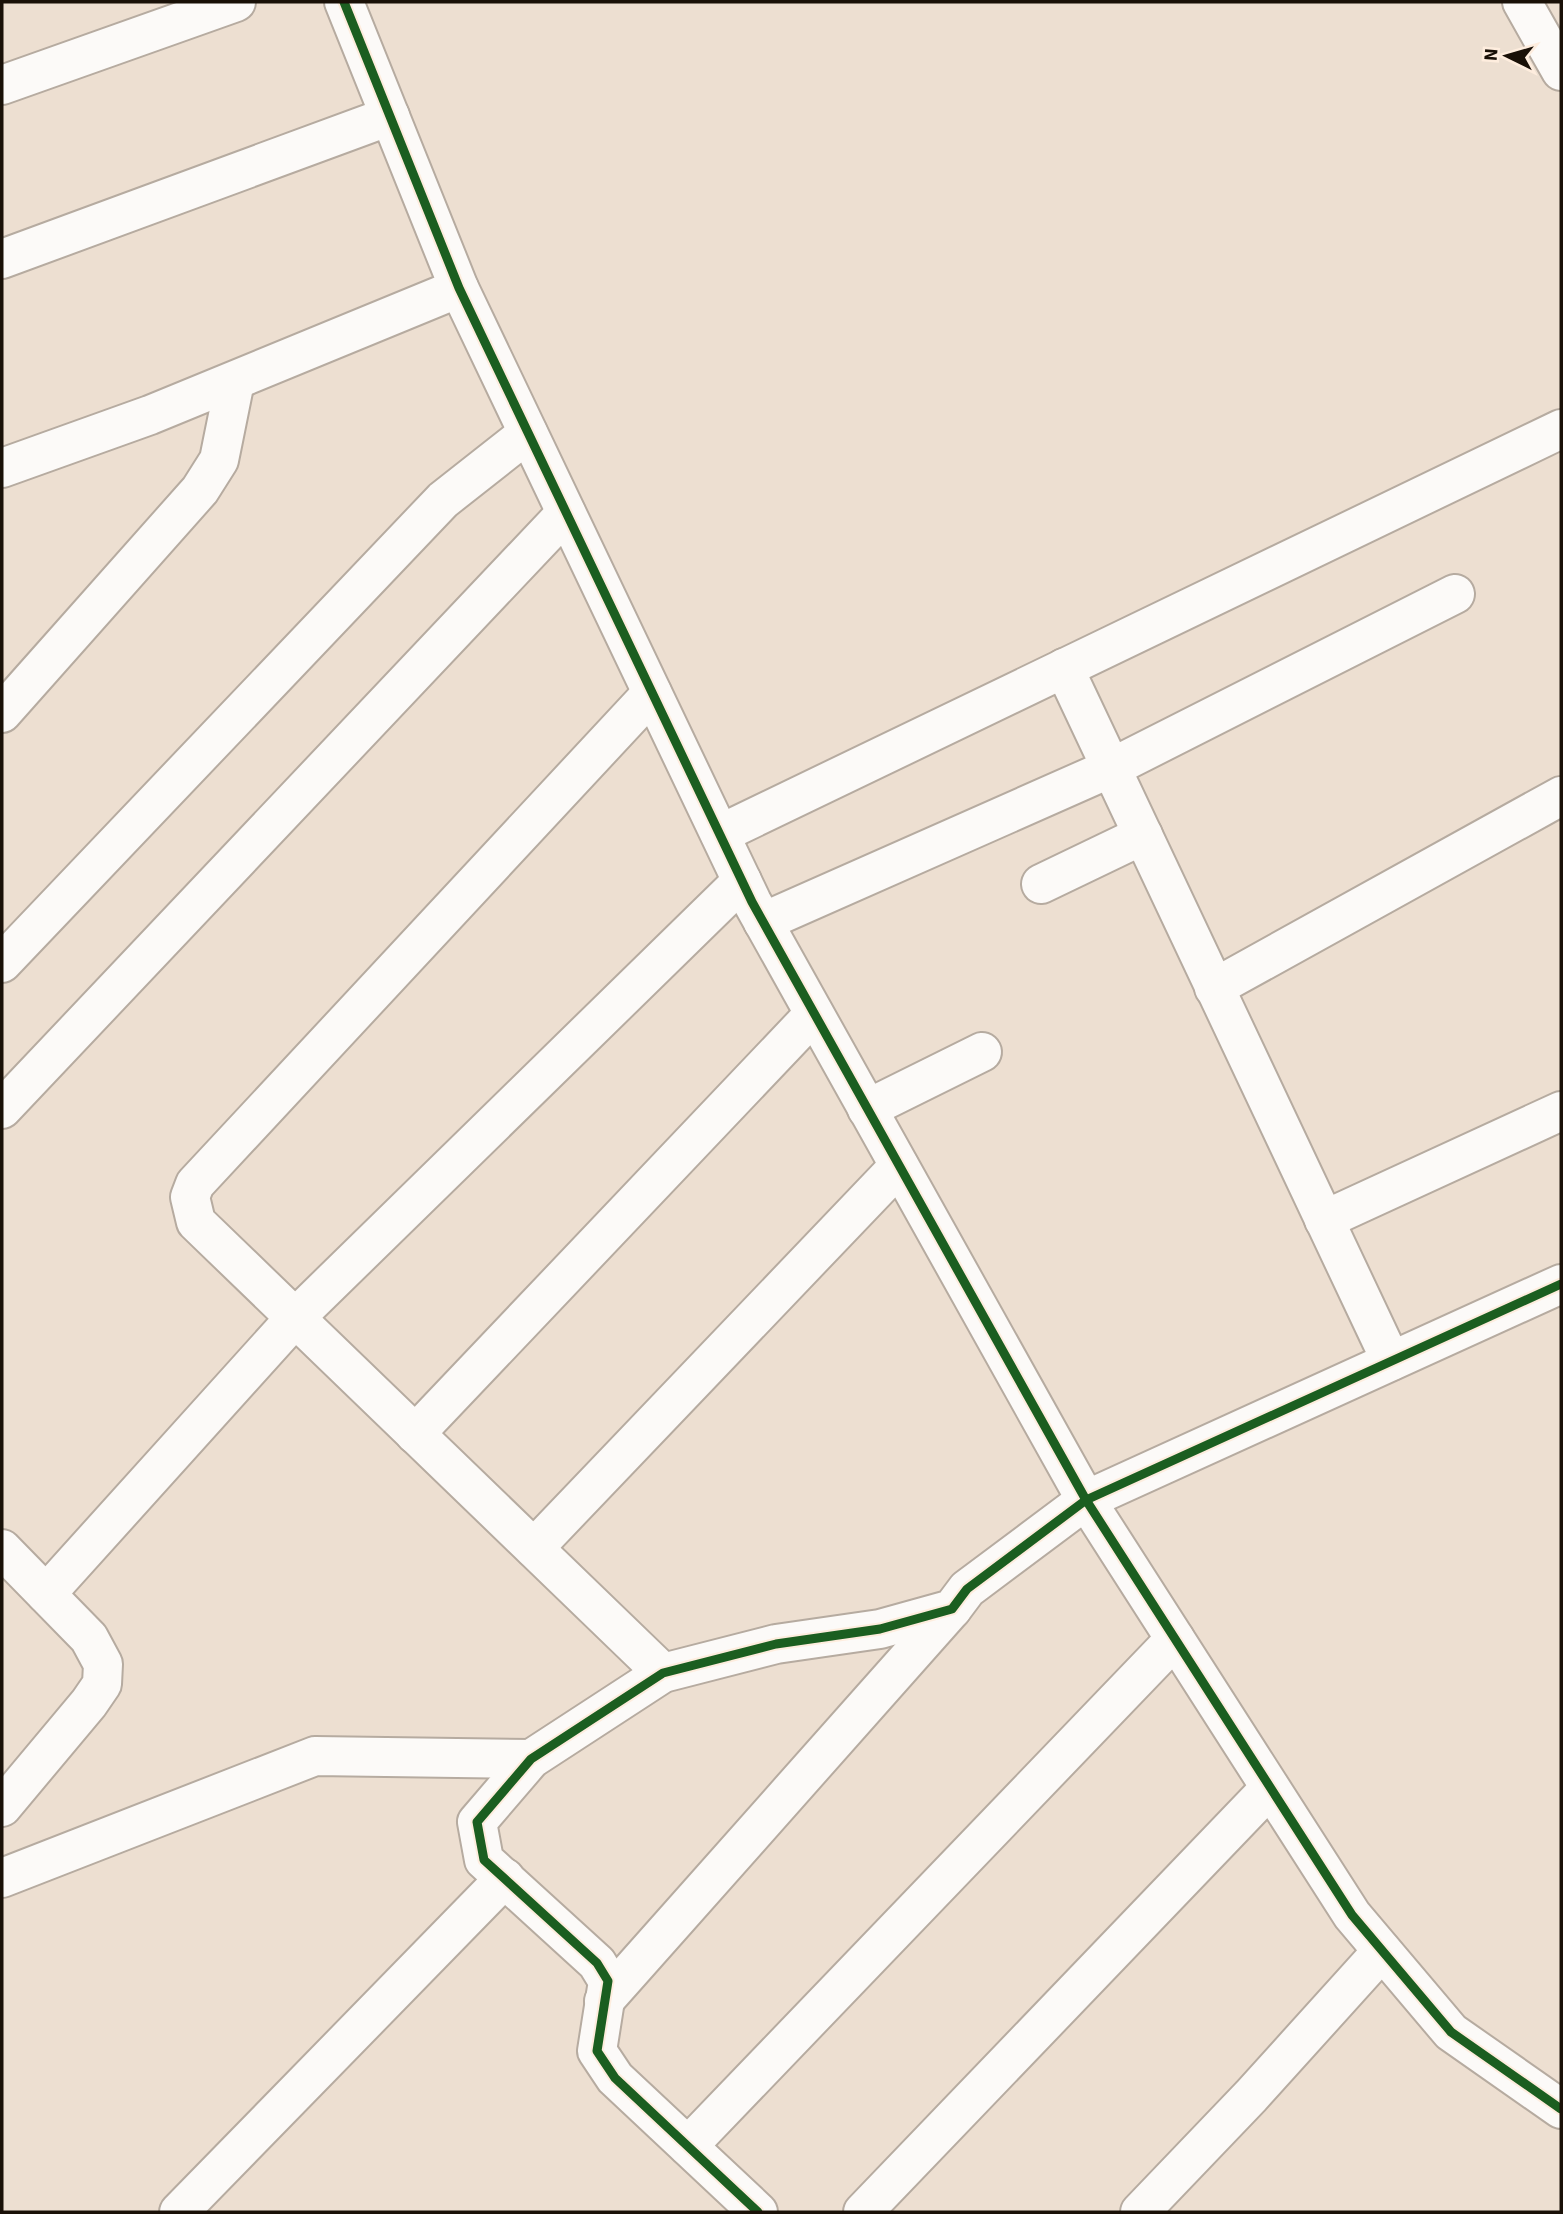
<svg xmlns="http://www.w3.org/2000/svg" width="1563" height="2214" font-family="'Source Sans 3',sans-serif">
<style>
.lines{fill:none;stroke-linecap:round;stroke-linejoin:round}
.minor-casing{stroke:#b6aba0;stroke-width:42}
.minor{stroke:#fcfaf8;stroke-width:38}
.cycleway-casing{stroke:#feedde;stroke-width:13}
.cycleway{stroke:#1b5e20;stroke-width:9}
</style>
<rect width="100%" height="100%" fill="#eddfd1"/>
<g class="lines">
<defs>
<g id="minor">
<path d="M 344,2 L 459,288 L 752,902 L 1086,1500 L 1352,1915 L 1451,2032 L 1561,2109"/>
<path d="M 1522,2 L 1561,71"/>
<path d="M 2,85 L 236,2"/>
<path d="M 2,259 L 390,116"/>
<path d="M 2,468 L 150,415 L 459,288"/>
<path d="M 1064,668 L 1391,1361"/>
<path d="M 652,693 L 195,1184 L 190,1197 L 196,1222 L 663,1673"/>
<path d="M 2,713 L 200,490 L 219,460 L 235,381"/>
<path d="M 720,834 L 1561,429"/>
<path d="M 1041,884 L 1143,835"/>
<path d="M 763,922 L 1111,768 L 1455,594"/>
<path d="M 2,963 L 443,500 L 528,433"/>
<path d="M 1214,988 L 1561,796"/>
<path d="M 2,1109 L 566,513"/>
<path d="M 867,1109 L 982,1052"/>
<path d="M 1324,1220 L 1561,1111"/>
<path d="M 415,1434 L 814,1014"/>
<path d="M 534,1548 L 899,1166"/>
<path d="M 2,1549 L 89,1638 L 103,1664 L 102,1684 L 89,1703 L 2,1807"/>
<path d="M 46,1594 L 295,1318 L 742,881"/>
<path d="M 2,1878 L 315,1756 L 531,1759"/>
<path d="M 604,2001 L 952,1609"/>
<path d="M 688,2146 L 1175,1639"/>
<path d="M 179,2212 L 505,1878"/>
<path d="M 758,2212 L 615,2078 L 597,2051 L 608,1981 L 597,1963 L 484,1860 L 477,1822 L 531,1759 L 663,1673 L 776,1644 L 880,1629 L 952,1609 L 967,1589 L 1086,1500 L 1561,1284"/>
<path d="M 863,2212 L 1270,1788"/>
<path d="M 1140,2212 L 1251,2096 L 1382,1951"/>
</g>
</defs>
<use href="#minor" class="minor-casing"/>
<use href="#minor" class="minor"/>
<defs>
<g id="cycleway">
<path d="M 344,2 L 459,288 L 752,902 L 1086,1500 L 1352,1915 L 1451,2032 L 1561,2109"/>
<path d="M 758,2212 L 615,2078 L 597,2051 L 608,1981 L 597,1963 L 484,1860 L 477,1822 L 531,1759 L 663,1673 L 776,1644 L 880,1629 L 952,1609 L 967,1589 L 1086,1500 L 1561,1284"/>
</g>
</defs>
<use href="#cycleway" class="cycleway-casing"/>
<use href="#cycleway" class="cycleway"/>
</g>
<rect width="1563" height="2214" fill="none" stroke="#191007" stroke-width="7"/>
<g transform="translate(1507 56) rotate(275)" stroke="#feedde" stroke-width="5" paint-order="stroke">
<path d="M0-5L12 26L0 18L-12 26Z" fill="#191007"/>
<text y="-10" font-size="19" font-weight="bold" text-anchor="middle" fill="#191007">N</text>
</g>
</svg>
